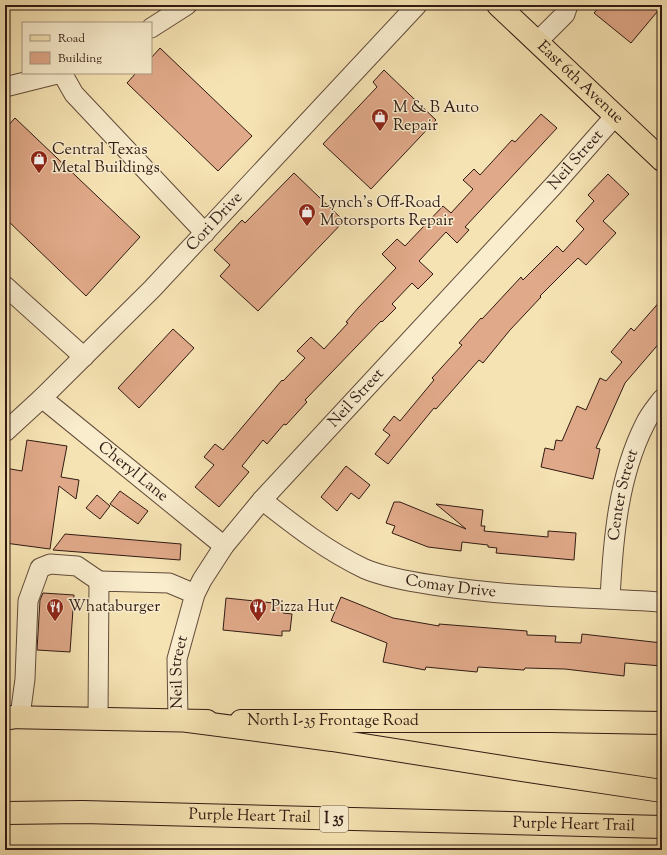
<svg xmlns="http://www.w3.org/2000/svg" width="667" height="855" font-family="'Sorts Mill Goudy',serif">
<style>
.building{fill:#e0a989;stroke:#301a12}
.lines{fill:none;stroke-linecap:round;stroke-linejoin:round}
.minor-casing{stroke:#624c3a;stroke-width:21}
.major-casing{stroke:#301a12;stroke-width:24}
.highway-casing{stroke:#301a12;stroke-width:24}
.minor{stroke:#f9edce;stroke-width:19}
.major{stroke:#f6e3b3;stroke-width:22}
.highway{stroke:#f6e3b3;stroke-width:22}
.labels{text-anchor:middle;dominant-baseline:central;stroke-width:3;stroke-linejoin:round;paint-order:stroke}
.shield{fill:#f9edce;stroke:#6c594a;stroke-width:1}
.shield-label{font-size:15px;font-weight:bold;fill:#301a12}
.street-label{font-size:16px;fill:#301a12;stroke:#f9edce}
.poi-label{font-size:16px;fill:#301a12;stroke:#f9edce;text-anchor:start}
</style>
<rect width="100%" height="100%" fill="#f6e3b3"/>
<filter id="stains"><feTurbulence type="fractalNoise" baseFrequency=".005" numOctaves="4"/><feColorMatrix values="0 0 0 0 .2 0 0 0 0 .09 0 0 0 0 .02 0 0 0 .5 -.17"/></filter>
<radialGradient id="worn" r=".72"><stop offset=".6" stop-color="#630" stop-opacity="0"/><stop offset="1" stop-color="#630" stop-opacity=".3"/></radialGradient>
<g class="building">
<path d="M 601,5 L 662,5 L 662,6 L 631,43 L 594,13 Z"/>
<path d="M 160,48 L 252,136 L 218,171 L 127,83 L 136,73 L 151,73 L 151,58 Z"/>
<path d="M 384,70 L 436,120 L 371,189 L 323,144 L 377,87 L 373,82 Z"/>
<path d="M 541,114 L 557,128 L 465,227 L 469,230 L 457,243 L 446,232 L 419,261 L 433,274 L 418,289 L 412,283 L 392,304 L 396,308 L 382,322 L 381,321 L 305,400 L 307,402 L 286,425 L 284,424 L 267,444 L 263,440 L 242,466 L 249,472 L 219,507 L 195,487 L 214,465 L 204,457 L 215,444 L 223,450 L 282,380 L 283,381 L 305,358 L 297,351 L 311,337 L 324,349 L 348,323 L 346,322 L 358,308 L 396,268 L 382,254 L 397,239 L 405,246 L 443,206 L 451,213 L 473,189 L 463,180 L 474,169 L 480,175 L 512,140 L 515,142 Z"/>
<path d="M 15,118 L 140,237 L 86,296 L 5,218 L 5,129 Z"/>
<path d="M 294,173 L 344,221 L 258,311 L 220,276 L 230,265 L 214,250 L 242,220 L 245,223 Z"/>
<path d="M 608,174 L 629,194 L 603,221 L 616,233 L 586,265 L 578,258 L 540,296 L 541,297 L 510,330 L 483,363 L 479,360 L 436,409 L 434,408 L 388,464 L 375,454 L 390,435 L 383,430 L 394,416 L 400,421 L 434,380 L 432,378 L 462,345 L 459,343 L 481,318 L 482,319 L 521,277 L 523,280 L 557,246 L 563,252 L 584,229 L 576,221 L 594,201 L 588,195 Z"/>
<path d="M 662,299 L 662,340 L 625,383 L 596,448 L 600,449 L 593,479 L 541,467 L 545,448 L 554,450 L 556,440 L 562,441 L 577,406 L 586,410 L 600,378 L 606,381 L 622,362 L 611,352 L 631,328 L 634,331 Z"/>
<path d="M 173,329 L 194,348 L 139,408 L 118,388 Z"/>
<path d="M 27,440 L 67,446 L 61,477 L 79,480 L 76,499 L 59,486 L 50,549 L 5,543 L 5,468 L 22,471 Z"/>
<path d="M 346,466 L 370,485 L 359,499 L 351,493 L 337,511 L 321,497 Z"/>
<path d="M 120,491 L 148,511 L 138,524 L 110,504 Z"/>
<path d="M 97,495 L 110,506 L 100,519 L 86,508 Z"/>
<path d="M 394,502 L 400,502 L 466,529 L 436,504 L 483,510 L 481,526 L 485,526 L 484,531 L 548,537 L 548,531 L 576,533 L 574,560 L 496,553 L 497,548 L 488,547 L 488,545 L 462,542 L 461,551 L 428,547 L 392,533 L 395,526 L 386,523 Z"/>
<path d="M 65,534 L 181,544 L 180,560 L 53,550 Z"/>
<path d="M 43,593 L 74,595 L 70,652 L 37,650 L 40,600 Z"/>
<path d="M 341,597 L 393,618 L 439,626 L 439,624 L 527,631 L 527,635 L 556,636 L 555,642 L 581,643 L 582,634 L 662,643 L 662,666 L 625,663 L 624,676 L 565,669 L 525,668 L 524,670 L 478,667 L 477,672 L 426,667 L 425,670 L 383,662 L 387,643 L 331,621 Z"/>
<path d="M 226,598 L 283,604 L 283,613 L 292,614 L 290,631 L 282,631 L 282,636 L 223,630 Z"/>
</g>
<g class="lines">
<defs>
<g id="minor">
<path d="M 151,28 L 187,5"/>
<path d="M 537,42 L 565,14 L 568,5"/>
<path d="M 62,73 L 74,94 L 205,233"/>
<path d="M 5,87 L 61,73"/>
<path d="M 5,286 L 84,357"/>
<path id="s1" d="M 42,398 L 224,546"/>
<path id="s2" d="M 5,432 L 42,398 L 152,289 L 417,5"/>
<path id="s3" d="M 262,500 C 295,526 327,551 365,569 C 384,577 413,582 433,585 C 509,597 586,597 662,602"/>
<path id="s4" d="M 610,599 C 613,540 618,477 645,424 C 649,415 656,407 662,399"/>
<path d="M 20,716 L 25,679 L 28,601 L 40,568 L 50,564 L 77,566 L 99,581"/>
<path d="M 98,718 L 99,581 L 169,583 L 195,594"/>
<path id="s5" d="M 178,719 L 177,659 L 195,594 L 202,580 L 224,546 L 262,500 L 554,185 L 615,116"/>
</g>
<g id="major">
<path id="s6" d="M 498,5 L 662,160"/>
<path d="M 5,717 L 207,721"/>
<path id="s7" d="M 241,721 L 551,721 L 662,723"/>
</g>
<g id="highway">
<path d="M 5,719 L 20,716"/>
<path d="M 188,721 L 332,740 L 541,773 L 662,791"/>
<path id="s8" d="M 5,813 L 83,812 L 662,827"/>
</g>
</defs>
<use href="#minor" class="minor-casing"/>
<use href="#major" class="major-casing"/>
<use href="#highway" class="highway-casing"/>
<use href="#minor" class="minor"/>
<use href="#major" class="major"/>
<use href="#highway" class="highway"/>
</g>
<defs>
<symbol id="shop-pin" viewBox="-11 -11 22 30"><path d="M0 17L-7.5 6A9.5 9.5 0 1 1 7.5 6Z" fill="#8f2418" stroke="#f9edce"/><path d="M-5-2.5h2.3a2.7 3.5 0 0 1 5.4 0H5L5.5 6h-11ZM-1.5-2.5h3a1.5 2.3 0 0 0-3 0Z" fill="#fff"/></symbol>
<symbol id="restaurant-pin" viewBox="-11 -11 22 30"><path d="M0 17L-7.5 6A9.5 9.5 0 1 1 7.5 6Z" fill="#8f2418" stroke="#f9edce"/><path d="M-5-6h1v4h1v-4h1v4h1v-4h1v5L-1.5 .5V6h-2V.5L-5-1ZM5-6V6H3V1.5H1.5Q1.5-4 5-6Z" fill="#fff"/></symbol>
</defs>
<g fill-rule="evenodd">
<use href="#shop-pin" x="370" y="107" width="20" height="27"/>
<use href="#shop-pin" x="29" y="149" width="20" height="27"/>
<use href="#shop-pin" x="297" y="202" width="20" height="27"/>
<use href="#restaurant-pin" x="45" y="597" width="20" height="27"/>
<use href="#restaurant-pin" x="248" y="597" width="20" height="27"/>
</g>
<g class="labels">
<rect class="shield" x="320" y="806" width="28" height="26" rx="3"/>
<g class="shield-label">
<text x="334" y="819">I 35</text>
</g>
<g class="street-label">
<text stroke="none"><textPath href="#s6" startOffset="113">East 6th Avenue</textPath></text>
<text stroke="none"><textPath href="#s5" startOffset="706">Neil Street</textPath></text>
<text stroke="none"><textPath href="#s2" startOffset="297">Cori Drive</textPath></text>
<text stroke="none"><textPath href="#s5" startOffset="382">Neil Street</textPath></text>
<text stroke="none"><textPath href="#s1" startOffset="117">Cheryl Lane</textPath></text>
<text stroke="none"><textPath href="#s4" startOffset="105">Center Street</textPath></text>
<text stroke="none"><textPath href="#s3" startOffset="212">Comay Drive</textPath></text>
<text stroke="none"><textPath href="#s5" startOffset="47">Neil Street</textPath></text>
<text stroke="none"><textPath href="#s7" startOffset="92">North I-35 Frontage Road</textPath></text>
<text stroke="none"><textPath href="#s8" startOffset="245">Purple Heart Trail</textPath></text>
<text stroke="none"><textPath href="#s8" startOffset="569">Purple Heart Trail</textPath></text>
</g>
<g class="poi-label">
<text x="393" y="108">M &amp; B Auto<tspan x="393" dy="18">Repair</tspan></text>
<text x="52" y="150">Central Texas<tspan x="52" dy="18">Metal Buildings</tspan></text>
<text x="320" y="203">Lynch's Off-Road<tspan x="320" dy="18">Motorsports Repair</tspan></text>
<text x="68" y="607">Whataburger</text>
<text x="271" y="607">Pizza Hut</text>
</g>
</g>
<rect width="667" height="855" fill="none" stroke="#f6e3b3" stroke-width="20"/>
<rect x="6" y="6" width="655" height="843" fill="none" stroke="#301a12" stroke-width="2"/>
<rect x="10" y="10" width="647" height="835" fill="none" stroke="#301a12"/>
<rect x="22" y="22" width="130" height="52" fill="#f9edce" stroke="#a99983"/>
<rect x="30" y="35" width="20" height="6" fill="#f6e3b3" stroke="#a99983"/>
<text x="58" y="42" font-size="12" fill="#301a12">Road</text>
<rect x="30" y="52" width="20" height="12" fill="#e0a989" stroke="#a99983"/>
<text x="58" y="62" font-size="12" fill="#301a12">Building</text>
<rect width="100%" height="100%" filter="url(#stains)"/>
<rect width="100%" height="100%" fill="url(#worn)"/>
</svg>
